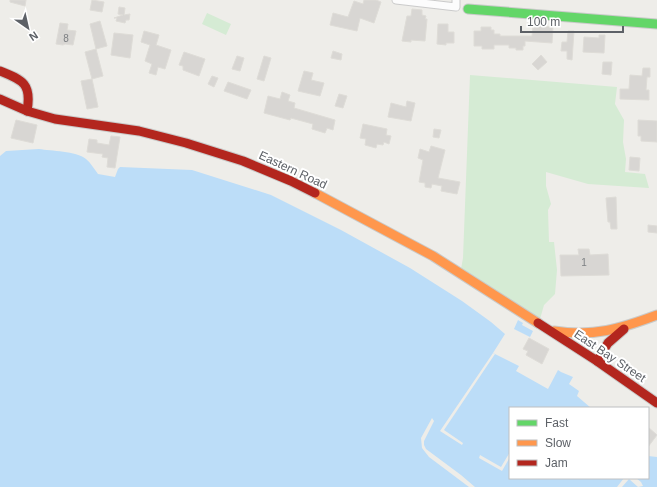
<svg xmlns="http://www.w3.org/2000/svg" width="657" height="487" font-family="Helvetica,sans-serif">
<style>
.green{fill:#d5ebd4}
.water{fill:#bcddf8}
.pier{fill:#eeede9}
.building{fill:#d8d6d3;stroke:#dedcd7}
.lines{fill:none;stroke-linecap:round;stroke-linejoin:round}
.street-casing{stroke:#cbcbcb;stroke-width:9}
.fast-casing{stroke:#c9cac9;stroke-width:11}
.slow-casing{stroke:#c9cac9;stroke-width:11}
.jam-casing{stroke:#c9cac9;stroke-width:11}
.street{stroke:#fcfcfc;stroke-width:7}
.fast{stroke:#63d668;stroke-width:9}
.slow{stroke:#ff974d;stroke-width:9}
.jam{stroke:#b3261e;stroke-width:9}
.labels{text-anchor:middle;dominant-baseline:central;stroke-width:4;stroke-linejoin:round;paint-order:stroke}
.number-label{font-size:10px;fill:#7c7f82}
.street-label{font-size:12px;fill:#5d6167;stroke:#fff}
</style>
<rect width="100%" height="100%" fill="#eeede9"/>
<g class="green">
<path d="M 207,13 L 231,24 L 226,35 L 202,24 Z"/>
<path d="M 470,75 L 617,87 L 615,104 L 624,120 L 623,142 L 626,159 L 625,172 L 645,174 L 649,188 L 588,184 L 546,172 L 546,186 L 551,204 L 548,210 L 549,242 L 554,242 L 557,270 L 555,294 L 544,305 L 540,319 L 461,269 L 463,258 Z"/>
</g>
<g class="water">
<path d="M 39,149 C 51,151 76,151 86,159 C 91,163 94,169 98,174 L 115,177 L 118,169 L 120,167 L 192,170 L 271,195 L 341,230 L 410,268 L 462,301 L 491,322 L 505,334 L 493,353 L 519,366 L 516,371 L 548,389 L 558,370 L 561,372 L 573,377 L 569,384 L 579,391 L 577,396 L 591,408 L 510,408 L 510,478 L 648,478 L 648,456 L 657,457 L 657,487 L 0,487 L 0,156 L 6,151 Z"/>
<path d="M 518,320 L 523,323 L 522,325 L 533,331 L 530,337 L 514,329 Z"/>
</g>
<g class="pier">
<path d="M 493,353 L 495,354 L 444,430 L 463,443 L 462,445 L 440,431 Z"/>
<path d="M 432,418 L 434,421 L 424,441 L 424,445 L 426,449 L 461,475 L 475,487 L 469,487 L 429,457 L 422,448 L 421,438 Z"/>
<path d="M 510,452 L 510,457 L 502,471 L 479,458 L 480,455 L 501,467 Z"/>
<path d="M 624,478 L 636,478 L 641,482 L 643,486 L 638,487 L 629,479 L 622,487 L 617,487 Z"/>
</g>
<g class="building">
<path d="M 10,0 L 26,0 L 25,6 L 10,2 Z"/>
<path d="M 92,0 L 104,2 L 102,12 L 90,10 Z"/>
<path d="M 364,0 L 376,0 L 381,2 L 374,23 L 360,18 L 357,31 L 330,25 L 333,13 L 348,17 L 354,1 L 363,4 Z"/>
<path d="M 119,7 L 125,8 L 124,15 L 130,14 L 129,20 L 126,20 L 125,23 L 116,21 L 117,18 L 114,18 L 123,15 L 118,14 Z"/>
<path d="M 412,9 L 422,10 L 422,15 L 426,16 L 425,19 L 427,19 L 425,41 L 411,40 L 411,42 L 402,41 L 407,16 L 411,16 Z"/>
<path d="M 100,21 L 107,46 L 96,49 L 90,24 Z"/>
<path d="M 60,23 L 68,24 L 67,30 L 76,31 L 73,45 L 65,44 L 63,45 L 56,44 Z"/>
<path d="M 438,24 L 448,24 L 448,32 L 454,32 L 454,43 L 446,43 L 446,45 L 437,44 Z"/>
<path d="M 533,26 L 553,27 L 552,43 L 525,41 L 525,46 L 523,46 L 523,50 L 516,50 L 516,48 L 509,48 L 509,45 L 494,45 L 494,49 L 482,49 L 482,46 L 474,46 L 474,31 L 481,31 L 481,27 L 491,27 L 491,30 L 494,30 L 494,34 L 500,34 L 500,36 L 532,36 Z"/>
<path d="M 144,31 L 159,35 L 156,45 L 171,50 L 165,69 L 158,67 L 156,75 L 149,73 L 152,64 L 145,61 L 150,45 L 141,42 Z"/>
<path d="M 568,31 L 574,31 L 572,60 L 567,59 L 567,51 L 561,51 L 562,42 L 567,42 Z"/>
<path d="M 114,33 L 133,35 L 130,58 L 111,55 Z"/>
<path d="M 599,35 L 605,35 L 604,53 L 583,52 L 584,37 L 599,38 Z"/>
<path d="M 96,49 L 103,76 L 92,79 L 85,52 Z"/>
<path d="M 333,51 L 342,54 L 341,60 L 331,58 Z"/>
<path d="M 184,52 L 205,59 L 199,76 L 183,70 L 183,66 L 179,65 Z"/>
<path d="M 541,55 L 547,62 L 538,70 L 532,64 Z"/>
<path d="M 237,56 L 244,58 L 240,71 L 232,69 Z"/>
<path d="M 264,56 L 271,58 L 264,81 L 257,79 Z"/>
<path d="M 603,62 L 612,62 L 611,75 L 602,74 Z"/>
<path d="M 643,68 L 650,68 L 650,77 L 647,77 L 646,90 L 649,90 L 649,100 L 620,99 L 620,89 L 629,89 L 630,75 L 642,76 Z"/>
<path d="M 304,71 L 313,73 L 311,80 L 324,83 L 320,96 L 298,91 Z"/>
<path d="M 212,76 L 218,78 L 214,87 L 208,84 Z"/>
<path d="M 92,79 L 98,107 L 87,109 L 81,81 Z"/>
<path d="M 228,82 L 251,90 L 247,99 L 224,91 Z"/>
<path d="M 282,92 L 290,95 L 288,101 L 295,103 L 294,108 L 335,120 L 333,130 L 327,128 L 325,133 L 312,129 L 313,124 L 291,118 L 290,120 L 264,113 L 268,96 L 280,99 Z"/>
<path d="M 339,94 L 347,96 L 343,108 L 335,106 Z"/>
<path d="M 407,101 L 415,103 L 411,121 L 388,117 L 391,103 L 406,107 Z"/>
<path d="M 16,120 L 37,125 L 33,143 L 11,138 Z"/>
<path d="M 638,120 L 657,121 L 657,142 L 641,141 L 641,136 L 638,136 Z"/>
<path d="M 363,124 L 387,129 L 386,135 L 391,136 L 389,144 L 384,142 L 383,145 L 377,144 L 376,148 L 365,145 L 366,139 L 360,138 Z"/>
<path d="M 434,129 L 441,130 L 439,138 L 433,137 Z"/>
<path d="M 111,136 L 120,137 L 115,168 L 107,167 L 108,158 L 102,157 L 103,154 L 87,152 L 89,139 L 97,140 L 97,143 L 109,145 Z"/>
<path d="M 431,146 L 445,150 L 438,178 L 460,182 L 457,194 L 441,191 L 442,186 L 432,184 L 431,188 L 425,187 L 425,183 L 419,182 L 423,160 L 418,158 L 420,149 L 429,152 Z"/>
<path d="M 630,157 L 640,158 L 639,171 L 629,170 Z"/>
<path d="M 616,197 L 617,229 L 611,229 L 610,222 L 608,222 L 606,198 Z"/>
<path d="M 648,225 L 657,226 L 657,233 L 648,232 Z"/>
<path d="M 578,249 L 589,249 L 590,255 L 608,254 L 609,275 L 561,276 L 560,255 L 579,255 Z"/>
<path d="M 529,338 L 549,349 L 542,364 L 526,355 L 528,351 L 523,349 Z"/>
<path d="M 648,427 L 657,435 L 648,447 Z"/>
</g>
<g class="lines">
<defs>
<path id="street" d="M 396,0 L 456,7 L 456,0"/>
<path id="fast" d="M 468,9 L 657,24"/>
<g id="slow">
<path d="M 315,193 L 433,256 L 538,323"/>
<path d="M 554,331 C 594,337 620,329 657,315"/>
</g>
<g id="jam">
<path d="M 0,71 C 23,80 32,84 27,111"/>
<path d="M 0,99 L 27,111 L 55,119 L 139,131 L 186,143 L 243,161 L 291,181 L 315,193"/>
<path d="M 538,323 L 597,361 L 657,403"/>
<path d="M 597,361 L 608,343 L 624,329"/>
</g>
</defs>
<use href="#street" class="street-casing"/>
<use href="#fast" class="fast-casing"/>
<use href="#slow" class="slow-casing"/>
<use href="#jam" class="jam-casing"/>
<use href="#street" class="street"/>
<use href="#fast" class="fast"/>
<use href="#slow" class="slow"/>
<use href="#jam" class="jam"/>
</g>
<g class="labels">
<g class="number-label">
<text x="66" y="38">8</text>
<text x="584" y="262">1</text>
</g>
<g class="street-label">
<text transform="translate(293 170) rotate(25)">Eastern Road</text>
<text transform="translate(610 356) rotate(34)">East Bay Street</text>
</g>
</g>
<rect x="509" y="407" width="140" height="72" fill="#ffffff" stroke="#bec0c2"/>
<rect x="517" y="420" width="20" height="6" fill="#63d668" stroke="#bec0c2"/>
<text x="545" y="427" font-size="12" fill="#5d6167">Fast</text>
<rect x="517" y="440" width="20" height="6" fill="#ff974d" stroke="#bec0c2"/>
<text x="545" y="447" font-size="12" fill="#5d6167">Slow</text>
<rect x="517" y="460" width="20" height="6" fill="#b3261e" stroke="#bec0c2"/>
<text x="545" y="467" font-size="12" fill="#5d6167">Jam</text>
<g transform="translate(28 28) rotate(146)" stroke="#ffffff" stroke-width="3" paint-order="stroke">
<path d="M0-3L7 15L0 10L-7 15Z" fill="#5d6167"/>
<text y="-6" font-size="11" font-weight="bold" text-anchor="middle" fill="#5d6167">N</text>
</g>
<path d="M521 26v6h102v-6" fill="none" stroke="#5d6167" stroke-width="2"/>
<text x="527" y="26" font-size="12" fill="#5d6167" stroke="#ffffff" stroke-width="3" paint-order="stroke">100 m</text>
</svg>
